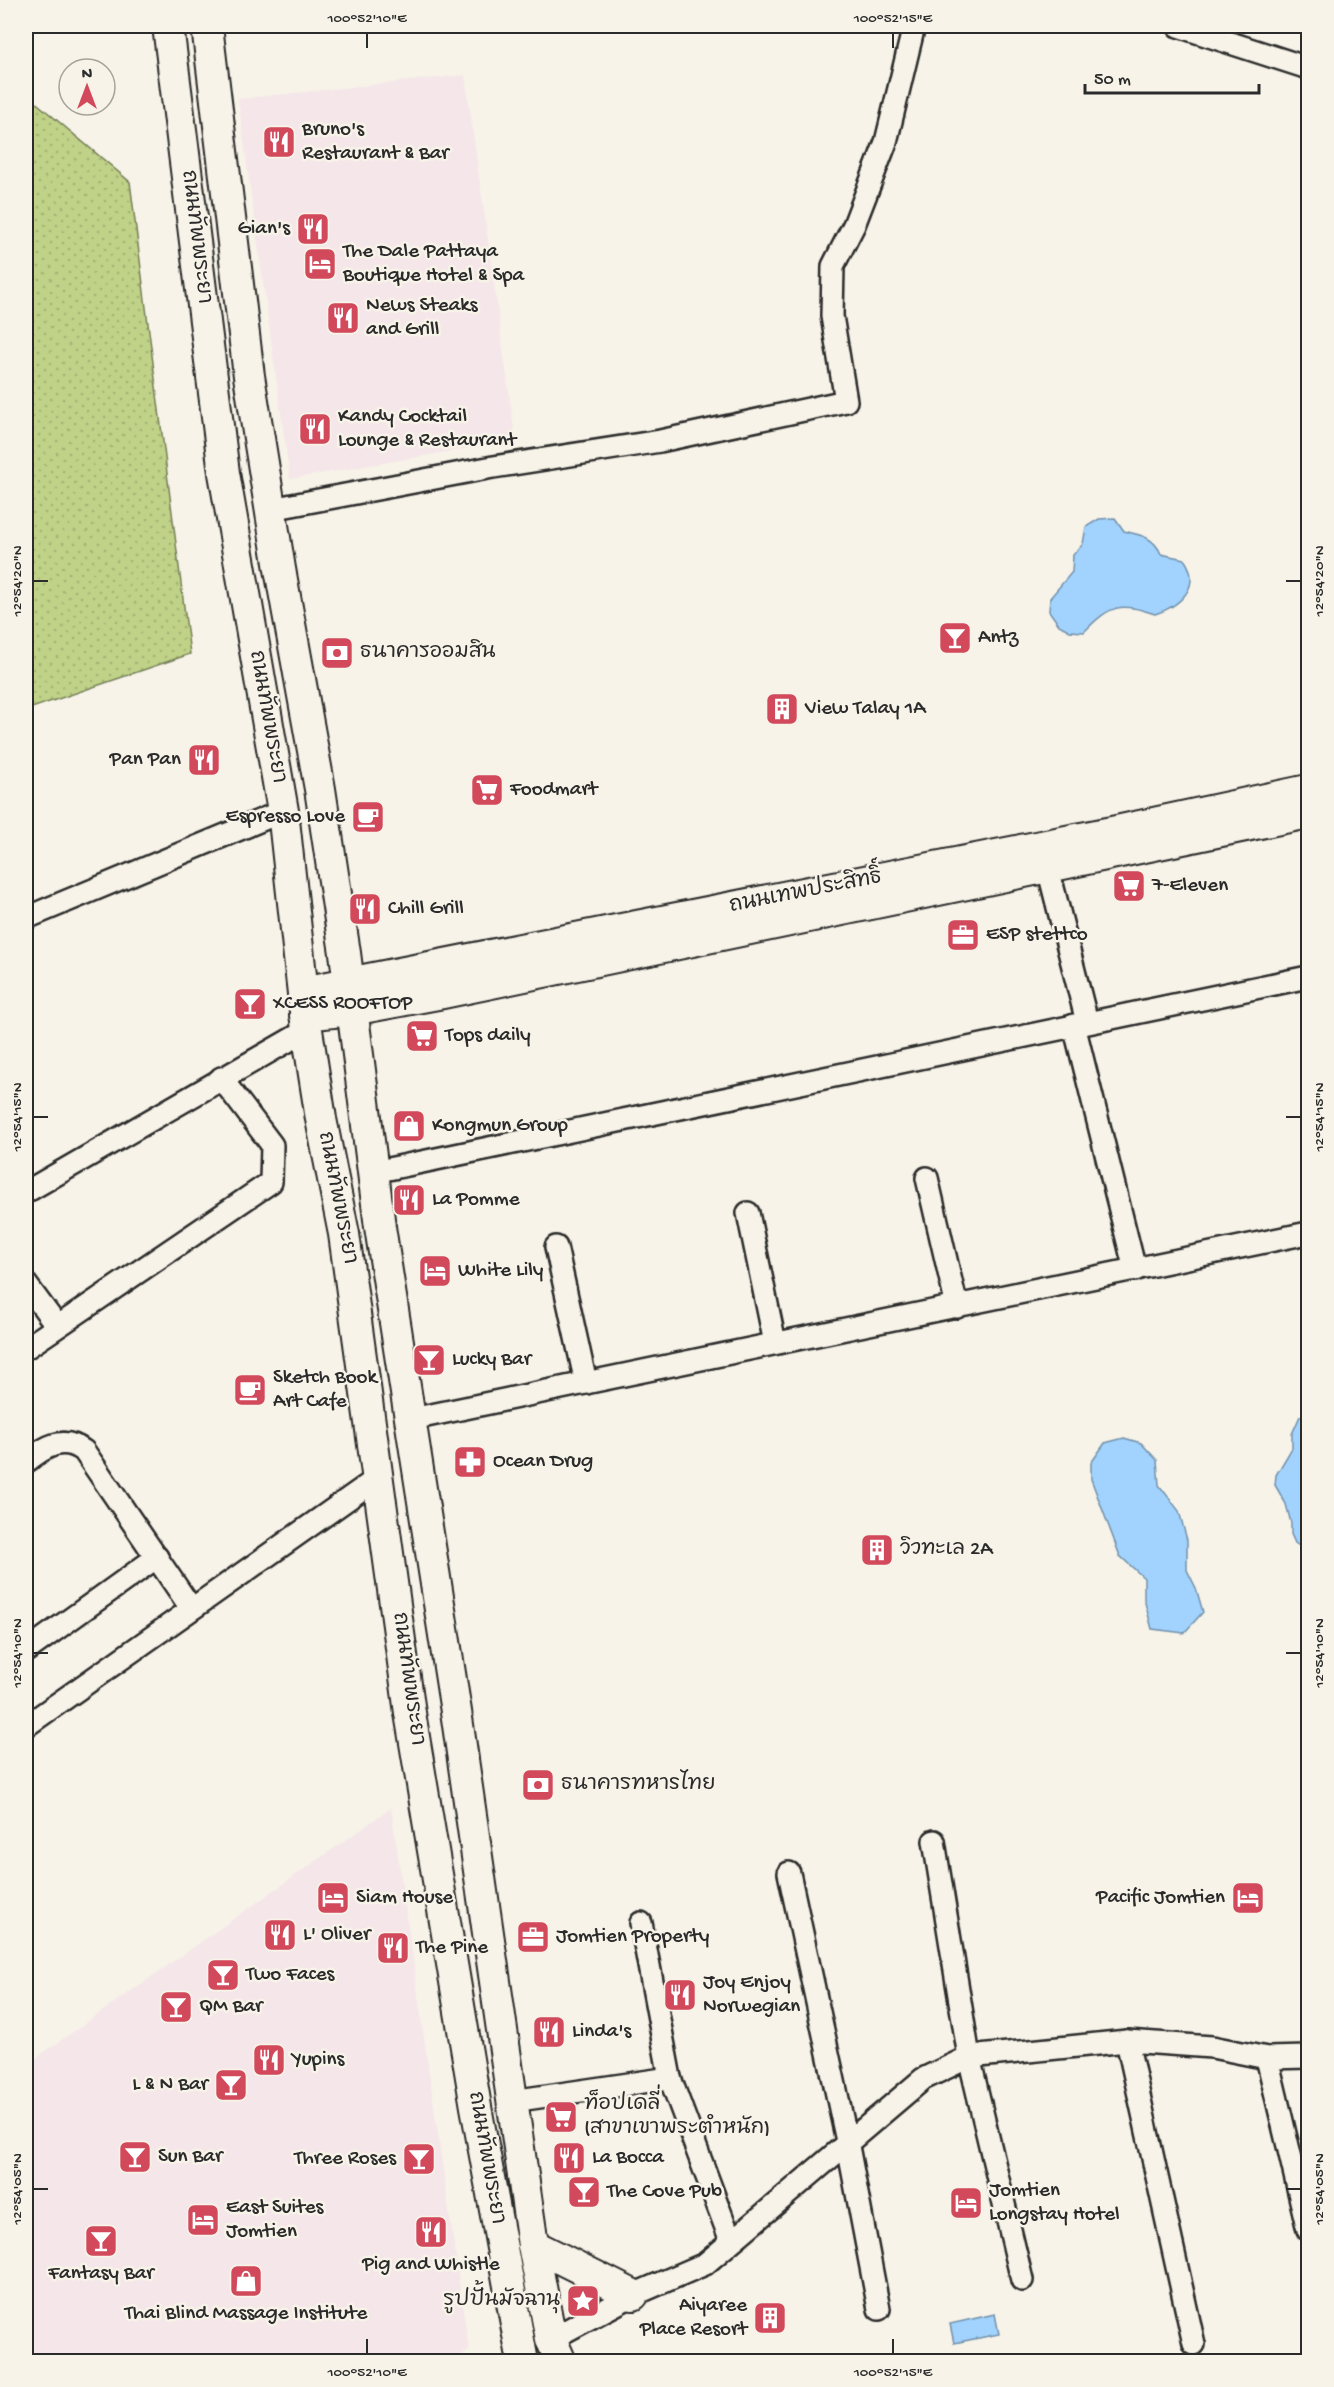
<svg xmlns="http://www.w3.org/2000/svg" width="1334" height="2387" font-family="'Gochi Hand','Playpen Sans Thai',sans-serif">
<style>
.built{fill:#f5e6e9}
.grass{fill:url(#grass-dots);stroke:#757e59;stroke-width:1.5}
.water{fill:#a1d3fe;stroke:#7290aa;stroke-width:1.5}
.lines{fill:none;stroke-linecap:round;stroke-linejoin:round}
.street-casing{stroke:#2b2b2b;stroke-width:26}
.secondary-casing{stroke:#2b2b2b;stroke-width:34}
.street{stroke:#f7f3e8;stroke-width:21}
.secondary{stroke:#f7f3e8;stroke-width:30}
.ticks{fill:none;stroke:#2b2b2b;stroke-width:2}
.labels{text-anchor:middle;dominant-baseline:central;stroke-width:5;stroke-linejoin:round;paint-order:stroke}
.poi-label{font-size:21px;fill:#2b2b2b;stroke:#f7f3e8;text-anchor:start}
.street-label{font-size:21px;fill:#2b2b2b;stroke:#f7f3e8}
.neatline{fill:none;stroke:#2b2b2b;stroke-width:2}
.ticks-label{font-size:15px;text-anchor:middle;fill:#2b2b2b}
</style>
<defs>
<pattern id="grass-dots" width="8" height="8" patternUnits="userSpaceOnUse" patternTransform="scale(1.5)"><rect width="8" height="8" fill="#bfd287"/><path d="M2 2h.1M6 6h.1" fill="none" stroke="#a4b475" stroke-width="1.8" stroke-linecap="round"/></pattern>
</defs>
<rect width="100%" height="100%" fill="#f7f3e8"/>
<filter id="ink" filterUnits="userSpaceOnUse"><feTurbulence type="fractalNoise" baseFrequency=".0167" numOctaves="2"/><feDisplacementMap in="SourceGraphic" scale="12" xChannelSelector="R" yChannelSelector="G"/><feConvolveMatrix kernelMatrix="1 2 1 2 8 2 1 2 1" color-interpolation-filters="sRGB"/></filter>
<g filter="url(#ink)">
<g class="built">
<path d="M 465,75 L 515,436 L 505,442 L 290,479 L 238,99 Z"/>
<path d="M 391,1808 L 469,2350 L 453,2362 L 26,2361 L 26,2065 Z"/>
</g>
<path class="grass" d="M 26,94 L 130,182 L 190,654 L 26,710 Z"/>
<g class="water">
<path d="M 1115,518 L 1124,531 C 1141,535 1154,537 1161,554 L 1184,559 C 1203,586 1180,606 1155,614 C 1120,602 1110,605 1084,632 L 1070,631 L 1059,625 L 1049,611 L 1050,598 L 1072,572 L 1073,555 L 1083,544 L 1086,527 L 1099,519 Z"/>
<path d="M 1308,1413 L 1308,1552 L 1295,1543 L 1291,1534 L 1291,1523 L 1286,1504 L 1275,1485 L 1276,1475 L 1292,1448 L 1292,1434 L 1300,1416 Z"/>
<path d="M 1124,1438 L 1141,1443 L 1157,1460 L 1159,1485 L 1179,1511 L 1187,1540 L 1187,1570 L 1196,1588 L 1203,1612 L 1184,1633 L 1152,1629 L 1144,1599 L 1144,1578 L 1120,1556 L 1091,1479 L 1091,1463 L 1105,1443 Z"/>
<path d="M 995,2314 L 999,2334 L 954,2343 L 950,2324 Z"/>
</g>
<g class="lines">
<defs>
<g id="street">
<path d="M 1178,26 L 1308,68"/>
<path d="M 271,509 L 493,467 L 660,441 L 846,401 L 832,316 L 833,266 L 854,225 L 886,142 L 914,26"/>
<path d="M 1048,868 L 1087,1022"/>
<path d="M 26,918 L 283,811"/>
<path d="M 1074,1025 L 1135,1270"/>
<path d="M 374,1172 L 1308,977"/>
<path d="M 927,1178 L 957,1307"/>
<path d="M 26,1192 L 307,1030"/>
<path d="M 748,1213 L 775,1343"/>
<path d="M 556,1247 L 586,1383"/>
<path d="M 26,1284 L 57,1326"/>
<path d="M 26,1348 L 271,1182 L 272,1145 L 221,1078"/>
<path d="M 412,1419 L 1308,1233"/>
<path d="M 26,1462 C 44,1447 63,1435 84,1451 L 191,1608"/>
<path d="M 26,1651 L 157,1557"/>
<path d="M 26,1726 L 379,1477"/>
<path d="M 934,1841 L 969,2057 L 1022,2280"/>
<path d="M 789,1873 L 847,2141 L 879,2309"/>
<path d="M 641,1923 L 670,2078 L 731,2241"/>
<path d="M 1127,2041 L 1194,2344"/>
<path d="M 1267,2058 L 1308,2230"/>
<path d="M 512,2101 L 670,2078"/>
<path d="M 551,2339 L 633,2295 L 705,2264 L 923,2079 L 969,2057 L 1127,2041 L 1212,2047 L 1267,2058 L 1308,2057"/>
</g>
<g id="secondary">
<path d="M 168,26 L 224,473 L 283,811 L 307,1030 L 321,1119 L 344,1234 L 410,1713 L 476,2107 L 523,2362"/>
<path d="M 207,26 L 249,376 L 280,569 L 320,789 L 345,953 L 380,1227 L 457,1718 L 533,2245 L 551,2339 L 561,2362"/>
<path d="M 303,992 L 1112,832 L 1308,790"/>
<path d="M 305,1015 L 352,1010 L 443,993 L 1308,813"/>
<path d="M 533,2245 L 633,2295"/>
</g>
</defs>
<use href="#street" class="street-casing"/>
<use href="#secondary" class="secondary-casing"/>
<use href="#street" class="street"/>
<use href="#secondary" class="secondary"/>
</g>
</g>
<path class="ticks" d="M 367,33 L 367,48M 893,33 L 893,48M 33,581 L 48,581M 1286,581 L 1301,581M 33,1117 L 48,1117M 1286,1117 L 1301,1117M 33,1653 L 48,1653M 1286,1653 L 1301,1653M 33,2189 L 48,2189M 1286,2189 L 1301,2189M 367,2339 L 367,2354M 893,2339 L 893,2354"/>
<defs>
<symbol id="restaurant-square" viewBox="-11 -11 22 22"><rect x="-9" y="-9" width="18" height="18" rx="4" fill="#d1495b" stroke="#f7f3e8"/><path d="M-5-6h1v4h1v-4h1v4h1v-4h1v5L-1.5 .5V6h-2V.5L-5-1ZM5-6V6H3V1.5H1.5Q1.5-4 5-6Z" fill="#fff"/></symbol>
<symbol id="hotel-square" viewBox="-11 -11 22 22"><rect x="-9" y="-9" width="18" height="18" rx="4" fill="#d1495b" stroke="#f7f3e8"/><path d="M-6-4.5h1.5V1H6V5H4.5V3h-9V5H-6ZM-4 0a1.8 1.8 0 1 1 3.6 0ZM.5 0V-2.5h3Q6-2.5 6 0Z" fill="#fff"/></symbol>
<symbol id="bar-square" viewBox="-11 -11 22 22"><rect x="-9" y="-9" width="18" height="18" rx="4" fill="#d1495b" stroke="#f7f3e8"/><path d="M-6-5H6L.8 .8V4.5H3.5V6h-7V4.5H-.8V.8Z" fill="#fff"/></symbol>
<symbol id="bank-square" viewBox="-11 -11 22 22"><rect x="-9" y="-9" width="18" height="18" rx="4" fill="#d1495b" stroke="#f7f3e8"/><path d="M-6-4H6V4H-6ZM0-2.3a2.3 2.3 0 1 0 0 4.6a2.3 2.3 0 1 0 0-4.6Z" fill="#fff"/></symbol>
<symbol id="building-square" viewBox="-11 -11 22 22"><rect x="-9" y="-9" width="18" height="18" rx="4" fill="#d1495b" stroke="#f7f3e8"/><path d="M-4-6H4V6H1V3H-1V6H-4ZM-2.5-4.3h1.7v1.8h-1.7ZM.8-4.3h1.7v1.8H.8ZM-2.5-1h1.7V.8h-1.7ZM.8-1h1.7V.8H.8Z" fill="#fff"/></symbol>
<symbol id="supermarket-square" viewBox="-11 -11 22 22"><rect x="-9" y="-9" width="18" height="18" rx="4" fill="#d1495b" stroke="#f7f3e8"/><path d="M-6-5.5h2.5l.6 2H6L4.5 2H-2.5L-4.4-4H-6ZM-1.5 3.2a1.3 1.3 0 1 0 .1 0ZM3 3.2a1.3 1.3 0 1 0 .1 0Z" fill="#fff"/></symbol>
<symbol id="cafe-square" viewBox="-11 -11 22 22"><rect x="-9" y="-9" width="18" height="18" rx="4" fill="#d1495b" stroke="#f7f3e8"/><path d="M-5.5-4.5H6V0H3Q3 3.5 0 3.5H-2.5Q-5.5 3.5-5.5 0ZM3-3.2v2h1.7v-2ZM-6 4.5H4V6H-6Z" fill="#fff"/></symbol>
<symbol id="office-square" viewBox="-11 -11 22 22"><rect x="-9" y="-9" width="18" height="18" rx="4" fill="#d1495b" stroke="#f7f3e8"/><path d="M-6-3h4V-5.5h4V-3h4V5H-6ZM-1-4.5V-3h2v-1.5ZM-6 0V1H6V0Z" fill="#fff"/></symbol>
<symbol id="shop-square" viewBox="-11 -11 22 22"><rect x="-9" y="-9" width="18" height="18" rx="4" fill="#d1495b" stroke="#f7f3e8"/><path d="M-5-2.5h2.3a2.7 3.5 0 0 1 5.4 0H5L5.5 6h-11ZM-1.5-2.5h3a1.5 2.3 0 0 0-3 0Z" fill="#fff"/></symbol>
<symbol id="pharmacy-square" viewBox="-11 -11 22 22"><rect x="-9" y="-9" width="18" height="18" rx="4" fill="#d1495b" stroke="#f7f3e8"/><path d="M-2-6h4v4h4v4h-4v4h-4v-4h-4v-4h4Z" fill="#fff"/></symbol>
<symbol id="sight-square" viewBox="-11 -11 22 22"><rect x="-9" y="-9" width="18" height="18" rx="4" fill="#d1495b" stroke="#f7f3e8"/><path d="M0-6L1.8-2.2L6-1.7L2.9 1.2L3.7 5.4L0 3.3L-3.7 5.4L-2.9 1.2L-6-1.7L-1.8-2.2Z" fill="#fff"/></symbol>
</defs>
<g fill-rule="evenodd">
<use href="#restaurant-square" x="260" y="123" width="38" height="38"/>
<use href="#restaurant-square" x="294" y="210" width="38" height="38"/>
<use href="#hotel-square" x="301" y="245" width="38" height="38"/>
<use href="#restaurant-square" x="324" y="299" width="38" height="38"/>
<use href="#restaurant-square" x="296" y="410" width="38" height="38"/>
<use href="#bar-square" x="936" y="619" width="38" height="38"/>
<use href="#bank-square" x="318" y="634" width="38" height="38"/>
<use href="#building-square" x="763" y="690" width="38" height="38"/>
<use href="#restaurant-square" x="185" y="741" width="38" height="38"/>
<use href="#supermarket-square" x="468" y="771" width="38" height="38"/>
<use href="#cafe-square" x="349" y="798" width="38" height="38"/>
<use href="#supermarket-square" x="1110" y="867" width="38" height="38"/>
<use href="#restaurant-square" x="346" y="890" width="38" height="38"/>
<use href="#office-square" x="944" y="916" width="38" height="38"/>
<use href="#bar-square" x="231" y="985" width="38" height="38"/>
<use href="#supermarket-square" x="403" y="1017" width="38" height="38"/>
<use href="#shop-square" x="390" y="1107" width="38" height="38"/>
<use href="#restaurant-square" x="390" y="1181" width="38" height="38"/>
<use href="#hotel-square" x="416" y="1252" width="38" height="38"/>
<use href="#bar-square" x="410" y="1341" width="38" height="38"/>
<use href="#cafe-square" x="231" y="1371" width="38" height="38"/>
<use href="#pharmacy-square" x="451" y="1443" width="38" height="38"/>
<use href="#building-square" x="858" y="1531" width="38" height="38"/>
<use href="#bank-square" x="519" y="1766" width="38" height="38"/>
<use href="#hotel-square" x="314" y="1879" width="38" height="38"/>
<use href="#hotel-square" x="1229" y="1879" width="38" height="38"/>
<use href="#restaurant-square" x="261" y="1916" width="38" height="38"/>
<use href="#office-square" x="514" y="1918" width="38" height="38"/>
<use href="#restaurant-square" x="374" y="1929" width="38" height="38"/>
<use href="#bar-square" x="204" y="1956" width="38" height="38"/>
<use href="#restaurant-square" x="661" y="1976" width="38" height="38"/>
<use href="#bar-square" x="157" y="1988" width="38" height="38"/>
<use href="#restaurant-square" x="530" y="2013" width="38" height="38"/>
<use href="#restaurant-square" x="250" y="2041" width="38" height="38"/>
<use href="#bar-square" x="212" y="2066" width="38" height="38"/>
<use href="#supermarket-square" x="542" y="2098" width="38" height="38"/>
<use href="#bar-square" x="116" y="2138" width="38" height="38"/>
<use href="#restaurant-square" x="550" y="2139" width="38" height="38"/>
<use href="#bar-square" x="400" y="2140" width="38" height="38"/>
<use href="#bar-square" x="565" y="2173" width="38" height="38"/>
<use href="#hotel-square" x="947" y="2184" width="38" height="38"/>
<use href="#hotel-square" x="184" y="2201" width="38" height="38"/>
<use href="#restaurant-square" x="412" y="2213" width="38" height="38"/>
<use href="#bar-square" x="82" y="2222" width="38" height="38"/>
<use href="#shop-square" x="227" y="2262" width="38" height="38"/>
<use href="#sight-square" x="564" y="2282" width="38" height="38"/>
<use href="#building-square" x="751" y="2299" width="38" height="38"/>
</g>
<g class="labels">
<g class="poi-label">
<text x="302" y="130">Bruno's<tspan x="302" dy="24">Restaurant &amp; Bar</tspan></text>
<text x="290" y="229" text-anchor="end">Gian's</text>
<text x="343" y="252">The Dale Pattaya<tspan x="343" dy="24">Boutique Hotel &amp; Spa</tspan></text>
<text x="366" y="306">News Steaks<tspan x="366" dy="24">and Grill</tspan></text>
<text x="338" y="417">Kandy Cocktail<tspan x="338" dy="24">Lounge &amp; Restaurant</tspan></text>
<text x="978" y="638">Antz</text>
<text x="360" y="653">ธนาคารออมสิน</text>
<text x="805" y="709">View Talay 1A</text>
<text x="181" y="760" text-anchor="end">Pan Pan</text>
<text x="510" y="790">Foodmart</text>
<text x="345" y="817" text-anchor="end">Espresso Love</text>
<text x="1152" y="886">7-Eleven</text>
<text x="388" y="909">Chill Grill</text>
<text x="986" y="935">ESP stettco</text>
<text x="273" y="1004">XCESS ROOFTOP</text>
<text x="445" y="1036">Tops daily</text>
<text x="432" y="1126">Kongmun Group</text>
<text x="432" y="1200">La Pomme</text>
<text x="458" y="1271">White Lily</text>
<text x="452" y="1360">Lucky Bar</text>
<text x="273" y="1378">Sketch Book<tspan x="273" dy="24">Art Cafe</tspan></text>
<text x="493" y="1462">Ocean Drug</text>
<text x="900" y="1550">วิวทะเล 2A</text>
<text x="561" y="1785">ธนาคารทหารไทย</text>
<text x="356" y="1898">Siam House</text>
<text x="1225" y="1898" text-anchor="end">Pacific Jomtien</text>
<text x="303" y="1935">L' Oliver</text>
<text x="556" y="1937">Jomtien Property</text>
<text x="416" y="1948">The Pine</text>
<text x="246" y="1975">Two Faces</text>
<text x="703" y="1983">Joy Enjoy<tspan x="703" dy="24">Norwegian</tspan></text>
<text x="199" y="2007">QM Bar</text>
<text x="572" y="2032">Linda's</text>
<text x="292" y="2060">Yupins</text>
<text x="208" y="2085" text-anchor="end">L &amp; N Bar</text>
<text x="584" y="2105">ท็อปเดลี่<tspan x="584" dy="24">(สาขาเขาพระตำหนัก)</tspan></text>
<text x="158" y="2157">Sun Bar</text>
<text x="592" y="2158">La Bocca</text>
<text x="396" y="2159" text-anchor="end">Three Roses</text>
<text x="989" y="2191">Jomtien<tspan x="989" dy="24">Longstay Hotel</tspan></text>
<text x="607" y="2192">The Cove Pub</text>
<text x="226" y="2208">East Suites<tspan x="226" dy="24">Jomtien</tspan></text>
<text x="431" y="2265" text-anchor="middle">Pig and Whistle</text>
<text x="101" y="2274" text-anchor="middle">Fantasy Bar</text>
<text x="560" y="2301" text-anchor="end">รูปปั้นมัจฉานุ</text>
<text x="747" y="2306" text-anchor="end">Aiyaree<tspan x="747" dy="24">Place Resort</tspan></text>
<text x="246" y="2314" text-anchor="middle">Thai Blind Massage Institute</text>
</g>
<g class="street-label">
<text transform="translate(195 237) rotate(83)">ถนนทัพพระยา</text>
<text transform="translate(266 717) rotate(80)">ถนนทัพพระยา</text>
<text transform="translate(806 893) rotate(-11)">ถนนเทพประสิทธิ์</text>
<text transform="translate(336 1198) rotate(79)">ถนนทัพพระยา</text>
<text transform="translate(407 1679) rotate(82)">ถนนทัพพระยา</text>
<text transform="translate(485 2158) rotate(80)">ถนนทัพพระยา</text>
</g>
</g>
<rect width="1334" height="2387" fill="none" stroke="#f7f3e8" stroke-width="66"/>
<g transform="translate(87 87)"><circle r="28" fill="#f7f3e8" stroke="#a5a39c" stroke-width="1.5"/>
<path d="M0-4.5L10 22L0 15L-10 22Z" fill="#d1495b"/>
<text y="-9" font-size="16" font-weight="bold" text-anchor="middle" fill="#2b2b2b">N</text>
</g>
<path d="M1085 84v9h174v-9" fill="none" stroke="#2b2b2b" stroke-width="3"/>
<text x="1094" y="84" font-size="18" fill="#2b2b2b" stroke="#f7f3e8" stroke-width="4.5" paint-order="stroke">50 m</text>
<rect x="33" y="33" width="1268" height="2321" class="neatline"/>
<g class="ticks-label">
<text x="367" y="22">100°52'10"E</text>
<text x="893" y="22">100°52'15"E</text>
<text transform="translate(16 581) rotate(-90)" y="5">12°54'20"N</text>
<text transform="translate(1318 581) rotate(-90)" y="5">12°54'20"N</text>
<text transform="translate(16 1117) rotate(-90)" y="5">12°54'15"N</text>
<text transform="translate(1318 1117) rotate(-90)" y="5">12°54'15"N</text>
<text transform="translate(16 1653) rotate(-90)" y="5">12°54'10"N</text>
<text transform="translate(1318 1653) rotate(-90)" y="5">12°54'10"N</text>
<text transform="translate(16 2189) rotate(-90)" y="5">12°54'05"N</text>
<text transform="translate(1318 2189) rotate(-90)" y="5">12°54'05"N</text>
<text x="367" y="2376">100°52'10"E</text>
<text x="893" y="2376">100°52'15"E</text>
</g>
</svg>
